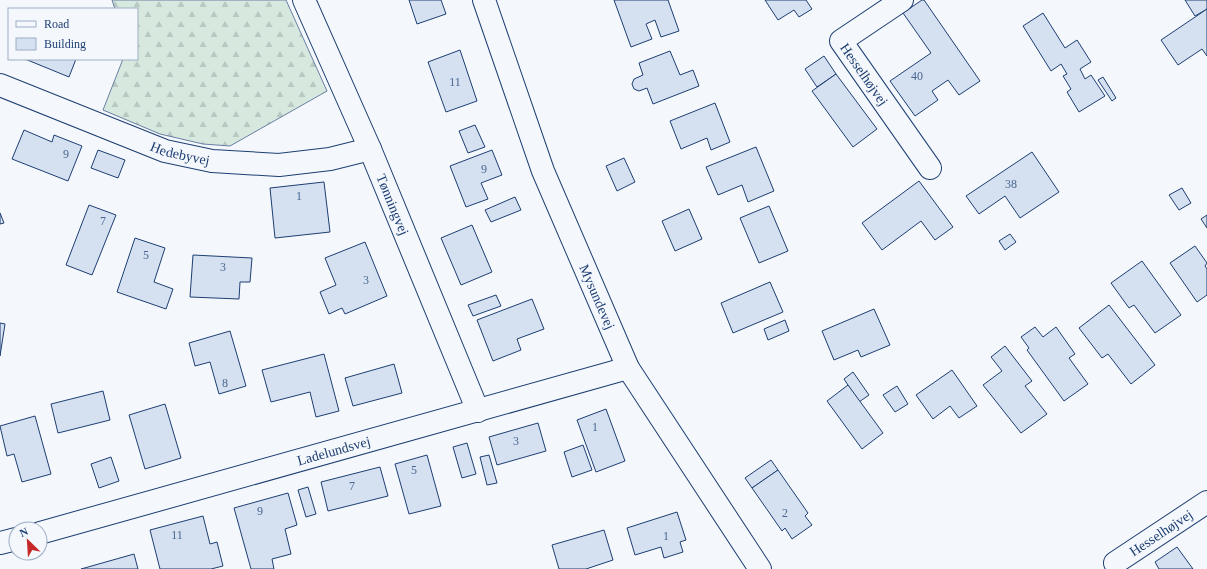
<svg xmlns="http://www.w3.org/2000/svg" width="1207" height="569" font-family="Georgia,serif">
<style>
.forest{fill:url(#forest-firs);stroke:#687fa3}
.building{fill:#d5e0f0;stroke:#1d3f73}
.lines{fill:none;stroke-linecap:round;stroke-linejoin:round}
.minor-casing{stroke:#1d3f73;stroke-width:24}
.minor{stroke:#f4f7fb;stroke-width:22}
.labels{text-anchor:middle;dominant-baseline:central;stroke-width:3;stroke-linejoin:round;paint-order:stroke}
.number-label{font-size:12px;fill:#4b6792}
.street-label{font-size:14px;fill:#1d3f73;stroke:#f4f7fb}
</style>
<defs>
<pattern id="forest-firs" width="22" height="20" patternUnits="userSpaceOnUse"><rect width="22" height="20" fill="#d7e8df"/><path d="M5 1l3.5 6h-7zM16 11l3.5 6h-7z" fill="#b8c8c3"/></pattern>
</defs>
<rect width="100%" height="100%" fill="#f4f7fb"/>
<path class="forest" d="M 112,0 L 286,0 L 327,91 L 230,146 L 203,144 L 160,134 L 103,110 L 123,59 L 137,59 L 137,9 L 115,9 Z"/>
<g class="building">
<path d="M 409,0 L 441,0 L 446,14 L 417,24 Z"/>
<path d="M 614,0 L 668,0 L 679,31 L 661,37 L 655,20 L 646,24 L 652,39 L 631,47 Z"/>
<path d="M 765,0 L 806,0 L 812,9 L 799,17 L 794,10 L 778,20 Z"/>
<path d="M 922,0 L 924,0 L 980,81 L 959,95 L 948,80 L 932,91 L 938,100 L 915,116 L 890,81 L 931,53 L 903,13 Z"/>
<path d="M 1185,0 L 1207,0 L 1207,9 L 1195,16 Z"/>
<path d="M 1207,9 L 1207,56 L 1202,49 L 1178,65 L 1161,40 Z"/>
<path d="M 1043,13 L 1065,48 L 1077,40 L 1091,62 L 1080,69 L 1085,79 L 1091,75 L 1105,96 L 1079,112 L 1067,92 L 1071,89 L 1063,76 L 1067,74 L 1061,64 L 1051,71 L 1023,26 Z"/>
<path d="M 460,50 L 477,101 L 446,112 L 428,62 Z"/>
<path d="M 670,51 L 680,75 L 693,70 L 699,86 L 653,104 L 647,88 L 639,91 L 634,89 L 632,84 L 634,79 L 643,75 L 639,63 Z"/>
<path d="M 824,56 L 836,74 L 817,87 L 805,69 Z"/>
<path d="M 25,59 L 76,59 L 69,77 Z"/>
<path d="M 836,74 L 877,129 L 853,147 L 812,91 Z"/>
<path d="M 1103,77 L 1116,98 L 1112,101 L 1098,80 Z"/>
<path d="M 715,103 L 730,142 L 711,150 L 707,138 L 681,149 L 670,121 Z"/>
<path d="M 475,125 L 485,147 L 468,153 L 459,131 Z"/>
<path d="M 24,130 L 52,142 L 54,135 L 82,146 L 68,181 L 12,159 Z"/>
<path d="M 756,147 L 774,191 L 748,202 L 742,185 L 718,195 L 706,167 Z"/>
<path d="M 98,150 L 125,160 L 118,178 L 91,168 Z"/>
<path d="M 492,150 L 502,175 L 481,183 L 488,199 L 466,207 L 450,166 Z"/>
<path d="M 1032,152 L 1059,192 L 1020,218 L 1005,196 L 979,214 L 966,196 Z"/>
<path d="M 624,158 L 635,182 L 617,191 L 606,166 Z"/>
<path d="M 919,181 L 953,227 L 935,240 L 921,221 L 882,250 L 862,223 Z"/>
<path d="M 324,182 L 330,232 L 275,238 L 270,188 Z"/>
<path d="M 1182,188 L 1191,203 L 1179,210 L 1169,195 Z"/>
<path d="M 515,197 L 521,210 L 491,222 L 485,210 Z"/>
<path d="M 89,205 L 116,215 L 92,275 L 66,265 Z"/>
<path d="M 769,206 L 788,251 L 759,263 L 740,218 Z"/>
<path d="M 689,209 L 702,239 L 675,251 L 662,221 Z"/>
<path d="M 0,213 L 4,223 L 0,224 Z"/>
<path d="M 1207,215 L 1207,228 L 1201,219 Z"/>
<path d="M 472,225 L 492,272 L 461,285 L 441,238 Z"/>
<path d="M 1010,234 L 1016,242 L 1005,250 L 999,241 Z"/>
<path d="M 135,238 L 165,248 L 154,282 L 173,289 L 166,309 L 117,292 Z"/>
<path d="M 365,242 L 387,296 L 345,314 L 342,308 L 329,314 L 320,292 L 336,285 L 325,258 Z"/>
<path d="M 1195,246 L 1207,263 L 1205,266 L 1207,269 L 1207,295 L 1197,302 L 1170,263 Z"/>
<path d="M 193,255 L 252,258 L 250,282 L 240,282 L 239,299 L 190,297 Z"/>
<path d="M 1142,261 L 1181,315 L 1155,333 L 1134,305 L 1129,308 L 1111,283 Z"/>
<path d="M 770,282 L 783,312 L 733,333 L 721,303 Z"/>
<path d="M 496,295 L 501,306 L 473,316 L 468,305 Z"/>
<path d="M 532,299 L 544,329 L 517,339 L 521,350 L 493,361 L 477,320 Z"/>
<path d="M 1109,305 L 1155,365 L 1131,384 L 1108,354 L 1102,358 L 1079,328 Z"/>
<path d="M 874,309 L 890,345 L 861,357 L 858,350 L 834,360 L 822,331 Z"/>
<path d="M 785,320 L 789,331 L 768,340 L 764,329 Z"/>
<path d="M 0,323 L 5,324 L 0,356 Z"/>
<path d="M 1035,327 L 1043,337 L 1056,327 L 1075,354 L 1069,358 L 1088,384 L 1064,401 L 1027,350 L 1029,348 L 1021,337 Z"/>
<path d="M 230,331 L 246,386 L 219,394 L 210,362 L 195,366 L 189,343 Z"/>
<path d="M 1005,346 L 1032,381 L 1025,386 L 1047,414 L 1021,433 L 983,385 L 1002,371 L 991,357 Z"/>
<path d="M 324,354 L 339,411 L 316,417 L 310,392 L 271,402 L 262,370 Z"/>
<path d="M 394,364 L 402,393 L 353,406 L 345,378 Z"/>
<path d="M 952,370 L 977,406 L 959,418 L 950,406 L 933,419 L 916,395 Z"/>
<path d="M 853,372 L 869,395 L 859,402 L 844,379 Z"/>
<path d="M 848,385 L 883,433 L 862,449 L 827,401 Z"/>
<path d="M 897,386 L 908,404 L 895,412 L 883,395 Z"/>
<path d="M 103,391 L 110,420 L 58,433 L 51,404 Z"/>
<path d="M 165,404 L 181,458 L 145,469 L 129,415 Z"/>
<path d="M 606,409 L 625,461 L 596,472 L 577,420 Z"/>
<path d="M 35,416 L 51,474 L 22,482 L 14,454 L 7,456 L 0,426 Z"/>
<path d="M 538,423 L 546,451 L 497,465 L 489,437 Z"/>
<path d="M 467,443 L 476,474 L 462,478 L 453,447 Z"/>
<path d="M 583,445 L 592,470 L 572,477 L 564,452 Z"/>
<path d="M 427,455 L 441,506 L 409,514 L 395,464 Z"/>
<path d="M 489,455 L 497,483 L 487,485 L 480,457 Z"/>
<path d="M 111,457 L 119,481 L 99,488 L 91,464 Z"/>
<path d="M 771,460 L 778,470 L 752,488 L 745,478 Z"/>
<path d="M 380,467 L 388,496 L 328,511 L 321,482 Z"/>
<path d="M 778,470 L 808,513 L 805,516 L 812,525 L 792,539 L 785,528 L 782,531 L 752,488 Z"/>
<path d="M 308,487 L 316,514 L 306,517 L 298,490 Z"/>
<path d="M 288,493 L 297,525 L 285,529 L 291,554 L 272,559 L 274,569 L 251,569 L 234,508 Z"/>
<path d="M 677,512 L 686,540 L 680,542 L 683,552 L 664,558 L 661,547 L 635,555 L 627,528 Z"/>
<path d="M 203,516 L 210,544 L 217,542 L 223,566 L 211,569 L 160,569 L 150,530 Z"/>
<path d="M 604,530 L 613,560 L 586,569 L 559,569 L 552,545 Z"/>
<path d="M 1177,547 L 1193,569 L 1159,569 L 1155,562 Z"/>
<path d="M 134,554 L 138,569 L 81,569 Z"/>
</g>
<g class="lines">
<defs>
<g id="minor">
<path id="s1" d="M 304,0 L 370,149 L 478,411"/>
<path id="s2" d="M 484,0 L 543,171 L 628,368 L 760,569"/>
<path id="s3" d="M 902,0 L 841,41 L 930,168"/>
<path id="s4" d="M 0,85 L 165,151 L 212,161 L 279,165 L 330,159 L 370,149"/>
<path id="s5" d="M 40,533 L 628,368"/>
<path d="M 0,543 L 16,539"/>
<path id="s6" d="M 1115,563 L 1207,502"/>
</g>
</defs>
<use href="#minor" class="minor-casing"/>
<use href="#minor" class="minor"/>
</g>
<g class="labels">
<g class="number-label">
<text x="917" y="76">40</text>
<text x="455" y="82">11</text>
<text x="66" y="154">9</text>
<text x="484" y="169">9</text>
<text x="1011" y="184">38</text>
<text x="299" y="196">1</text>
<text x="103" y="221">7</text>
<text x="146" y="255">5</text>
<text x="223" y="267">3</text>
<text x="366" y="280">3</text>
<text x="225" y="383">8</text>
<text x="595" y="427">1</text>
<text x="516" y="441">3</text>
<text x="414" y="470">5</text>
<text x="352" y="486">7</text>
<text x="260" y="511">9</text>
<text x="785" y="513">2</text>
<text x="177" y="535">11</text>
<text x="666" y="536">1</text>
</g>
<g class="street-label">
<text stroke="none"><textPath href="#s3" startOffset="114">Hesselhøjvej</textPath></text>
<text stroke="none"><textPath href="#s4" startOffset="193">Hedebyvej</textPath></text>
<text stroke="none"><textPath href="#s1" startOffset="223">Tønningvej</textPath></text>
<text stroke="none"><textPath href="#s2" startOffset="318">Mysundevej</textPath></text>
<text stroke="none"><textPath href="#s5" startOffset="305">Ladelundsvej</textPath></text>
<text stroke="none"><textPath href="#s6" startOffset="55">Hesselhøjvej</textPath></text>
</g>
</g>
<rect x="8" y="8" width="130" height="52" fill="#f4f7fb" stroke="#9eadc5"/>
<rect x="16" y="21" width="20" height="6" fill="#f4f7fb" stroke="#9eadc5"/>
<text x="44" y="28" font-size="12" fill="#1d3f73">Road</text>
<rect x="16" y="38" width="20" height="12" fill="#d5e0f0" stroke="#9eadc5"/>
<text x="44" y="48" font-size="12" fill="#1d3f73">Building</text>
<g transform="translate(28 541) rotate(335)"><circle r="19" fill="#f4f7fb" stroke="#9eadc5"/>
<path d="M0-3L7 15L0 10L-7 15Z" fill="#c62828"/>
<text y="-6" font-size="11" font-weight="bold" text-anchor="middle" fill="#1d3f73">N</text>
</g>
</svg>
